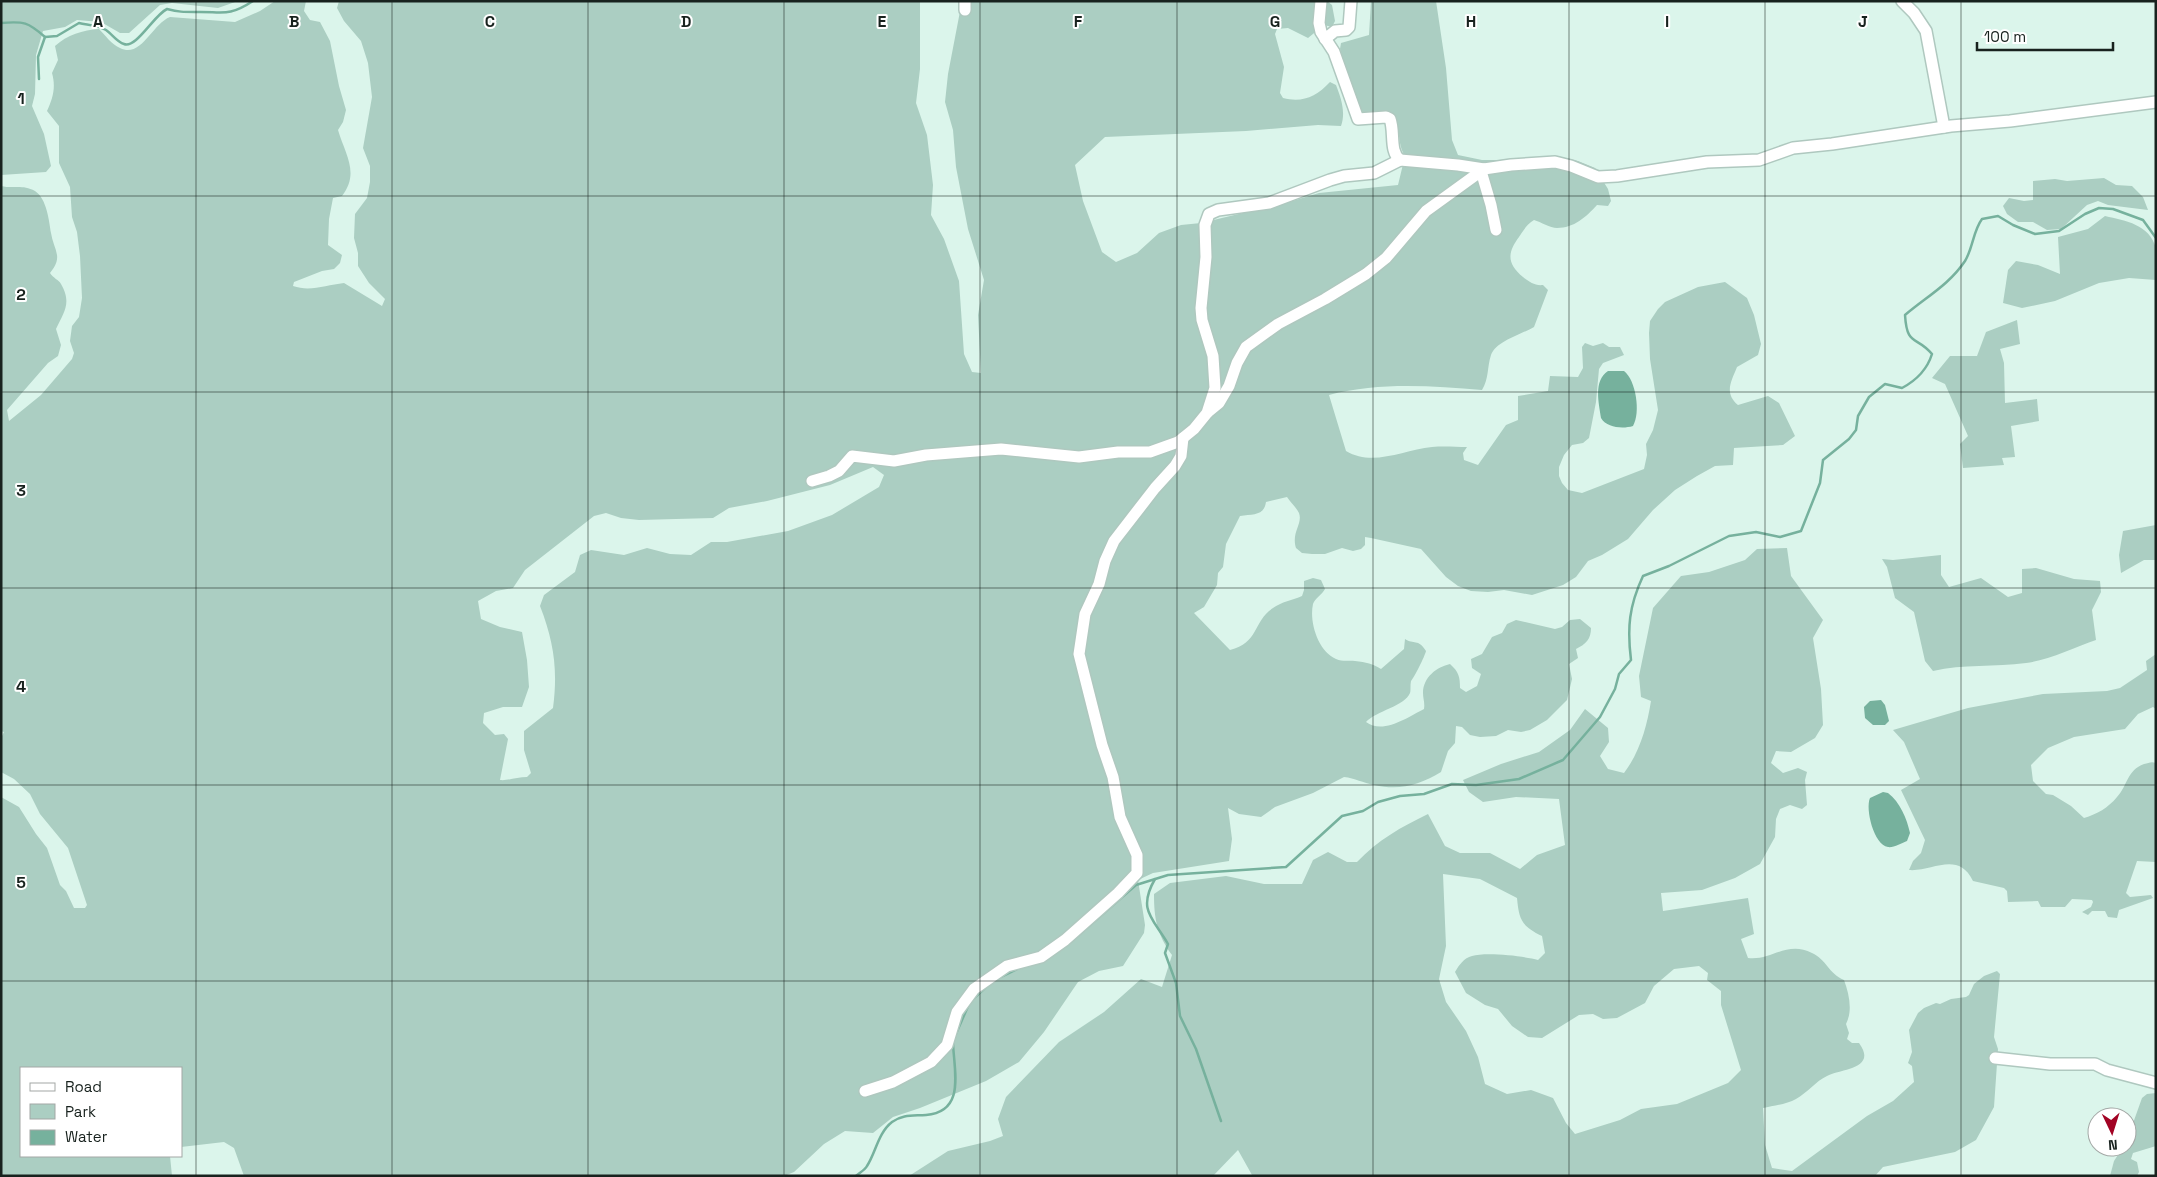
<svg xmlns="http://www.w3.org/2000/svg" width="2157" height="1177" font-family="'Space Grotesk',sans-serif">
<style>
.green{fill:#abcec2;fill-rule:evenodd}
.water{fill:#76b19d}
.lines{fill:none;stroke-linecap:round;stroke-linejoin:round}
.stream{stroke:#76b19d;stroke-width:2.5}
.street-casing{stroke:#afc8bf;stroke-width:14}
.street{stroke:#fff;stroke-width:11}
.grid{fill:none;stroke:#18221e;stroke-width:1;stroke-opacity:0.55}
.grid-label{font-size:16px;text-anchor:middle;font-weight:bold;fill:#18221e;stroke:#fff;stroke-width:4;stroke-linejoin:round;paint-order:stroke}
</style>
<rect width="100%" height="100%" fill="#dbf5eb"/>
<g class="green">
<path d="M 1,1 L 238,1 L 218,8 L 172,3 L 160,5 L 129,33 L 120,33 L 101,22 L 77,20 L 65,27 L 43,31 L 36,55 L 35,94 L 32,106 L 44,134 L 51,166 L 46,172 L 1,175 Z"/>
<path d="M 275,1 L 306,1 L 304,11 L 310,20 L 320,22 L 330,41 L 339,86 L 346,110 L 343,122 L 338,130 C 345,154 360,173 342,196 L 333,198 L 329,219 L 328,245 L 342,255 L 340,263 L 334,269 L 322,271 L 294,282 L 293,286 C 310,292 326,285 344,283 L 382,306 L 385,299 L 369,283 L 358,266 L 358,253 L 354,238 L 355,214 L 367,198 L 370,182 L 370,166 L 363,148 L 372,97 L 368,63 L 361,41 L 344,21 L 337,8 L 339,1 L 920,1 L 920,69 L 916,103 L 927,135 L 933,185 L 931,215 L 944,239 L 959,281 L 964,354 L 972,372 L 981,373 L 978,315 L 984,280 L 968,229 L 956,167 L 953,130 L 945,102 L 948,74 L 962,1 L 1327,1 L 1332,5 L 1335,21 L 1332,27 L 1324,25 L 1308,38 L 1288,28 L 1277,29 L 1275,34 L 1284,67 L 1280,93 L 1283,98 C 1302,103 1316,97 1330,82 L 1336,85 C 1341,98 1346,112 1341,126 L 1318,125 L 1246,131 L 1105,137 L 1075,165 L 1083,201 L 1102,252 L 1116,262 L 1137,253 L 1159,233 L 1181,225 L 1201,223 L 1289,202 L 1319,193 L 1398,185 L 1405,156 C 1396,142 1402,126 1392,115 L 1364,116 L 1352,87 L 1340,49 L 1341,43 L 1369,35 L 1371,1 L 1436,1 L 1446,68 L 1452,140 L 1458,155 L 1482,160 L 1499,160 L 1557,156 L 1578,161 L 1595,168 L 1608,189 L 1611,201 L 1608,206 L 1597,205 C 1586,217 1574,228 1557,228 C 1550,228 1541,222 1534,220 C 1527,224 1523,231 1519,237 C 1507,253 1507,264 1523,277 C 1529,282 1535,286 1543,285 L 1548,290 L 1534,327 C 1522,334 1496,341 1491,355 C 1487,367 1489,379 1482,390 C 1431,386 1379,382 1329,395 L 1346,451 C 1373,467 1403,450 1432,447 C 1444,446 1456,447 1467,447 L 1463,453 L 1464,460 L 1478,465 L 1506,425 L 1518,420 L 1518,396 L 1548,391 L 1550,376 L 1578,377 L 1583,368 L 1582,347 L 1585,343 L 1593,346 L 1603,343 L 1609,347 L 1620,347 L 1624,355 L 1603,363 L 1599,369 L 1596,402 L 1589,438 L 1583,443 L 1572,445 L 1564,455 L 1559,467 L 1559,476 L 1562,483 L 1568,490 L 1582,493 L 1644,469 L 1647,455 L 1646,444 L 1653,430 L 1658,410 L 1650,359 L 1649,333 L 1650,321 L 1658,309 L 1665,302 L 1698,287 L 1725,282 L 1747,298 L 1754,315 L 1761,344 L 1758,355 L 1737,367 C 1731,382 1724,393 1738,405 L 1768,396 L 1779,403 L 1795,436 L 1783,445 L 1734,448 L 1733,465 L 1715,466 L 1697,476 L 1675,490 L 1653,510 L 1628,539 L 1602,555 L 1588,561 L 1576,577 L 1563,585 L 1532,595 L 1504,590 L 1488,592 L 1471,591 L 1458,586 L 1446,577 L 1421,549 L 1371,538 L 1365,537 L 1365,545 L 1361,549 L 1353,551 L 1342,548 L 1325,554 L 1312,554 L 1302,553 L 1296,548 C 1291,532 1303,524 1299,513 C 1296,507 1290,502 1287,497 L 1266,502 C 1264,516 1253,514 1240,516 L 1226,544 L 1223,567 L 1218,573 L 1217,585 L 1204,607 L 1194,613 L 1230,650 C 1259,643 1253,621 1273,608 C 1281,602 1293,600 1302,596 L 1304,590 L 1304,581 L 1313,578 L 1321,580 L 1325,589 C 1322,595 1315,598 1313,604 C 1309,622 1318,651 1336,659 C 1343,662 1349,660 1355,661 C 1366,662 1373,664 1381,669 L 1404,649 L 1405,639 C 1414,645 1418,638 1426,651 C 1425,656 1414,678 1411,681 C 1410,685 1411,690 1410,693 C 1405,706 1376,711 1366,722 C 1383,735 1408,717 1424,709 C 1425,702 1423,699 1423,693 C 1423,677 1437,667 1450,664 C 1459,672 1460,677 1460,688 L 1466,692 L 1477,686 L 1481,674 L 1472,668 L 1471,659 L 1482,654 L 1492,637 L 1502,633 L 1507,624 L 1516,620 L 1555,629 L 1562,627 L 1570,620 L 1580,619 L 1591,628 C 1591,639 1586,644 1576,649 L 1578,658 L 1569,664 L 1572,679 L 1567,700 L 1547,720 L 1530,730 L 1521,732 L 1508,730 L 1496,736 L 1480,737 L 1470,735 L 1462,727 L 1456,726 L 1455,743 L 1448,751 L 1441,772 C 1419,785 1400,791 1374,785 C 1363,783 1355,778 1344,777 L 1313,793 L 1275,807 L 1261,817 L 1239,814 L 1228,808 L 1232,839 L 1229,861 L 1153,873 L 1138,880 L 1145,925 L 1144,933 L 1123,966 L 1099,971 L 1078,982 L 1044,1032 L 1019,1062 L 986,1081 L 920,1108 L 893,1117 L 873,1133 L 845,1131 L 824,1144 L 794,1172 L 784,1176 L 244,1176 L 234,1148 L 224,1142 L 181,1147 L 181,1068 L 21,1068 L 21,1156 L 170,1156 L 172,1176 L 1,1176 L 1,797 L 19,807 L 36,834 L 47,848 L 60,885 L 66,891 L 74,908 L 85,908 L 87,905 L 68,848 L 40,814 L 30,794 L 14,779 L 1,772 L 1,738 L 4,732 L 1,731 L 1,186 C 14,189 22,184 35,191 C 47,199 49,221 51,233 C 52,241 56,248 57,255 C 58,262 54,268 50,273 C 53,278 59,280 61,284 C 72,303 64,312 56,329 L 61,345 L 58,356 L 48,363 L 7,410 L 9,421 L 41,395 L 72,359 L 74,353 L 70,341 L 72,326 L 79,317 L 82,298 L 80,256 L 77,232 L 72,217 L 70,187 L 59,163 L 59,126 L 47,111 C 53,98 56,87 52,73 L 58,60 L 55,46 C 67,35 83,30 99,29 C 105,35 112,45 120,48 C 141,59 152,24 170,17 L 235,22 L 260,11 ZM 873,467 L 884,475 L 879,487 L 832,515 L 788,531 L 727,542 L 711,542 L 691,555 L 670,554 L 647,548 L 624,555 L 591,550 L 580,555 L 575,572 L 544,595 L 540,606 C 554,642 558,670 553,708 L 524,731 L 524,750 L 531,773 L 527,777 C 517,777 507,781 500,780 L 508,739 L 504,734 L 495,735 L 483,723 L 484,713 L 503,707 L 522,707 L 529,687 L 527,660 L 522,632 L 500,627 L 481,619 L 478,601 L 496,591 L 513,588 L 525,570 L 594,516 L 606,513 L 621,518 L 639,520 L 713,518 L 729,508 L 767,501 L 830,485 Z"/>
<path d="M 2104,178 L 2116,185 L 2132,186 L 2143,197 L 2148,210 L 2108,205 L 2098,201 L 2087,205 L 2061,229 L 2047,230 L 2033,222 L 2018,222 L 2007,214 L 2003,206 L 2009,198 L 2024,201 L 2033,200 L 2033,181 L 2055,179 L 2067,181 Z"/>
<path d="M 2105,216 C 2126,221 2149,224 2156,248 C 2157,257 2156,271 2156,280 L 2129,278 L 2099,283 L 2055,301 L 2022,308 L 2003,303 L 2008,270 L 2016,261 L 2038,265 L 2060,274 L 2058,237 L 2088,229 Z"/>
<path d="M 2017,320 L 2020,344 L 2000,349 L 2004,363 L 2005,403 L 2037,399 L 2039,421 L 2011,426 L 2015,457 L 2002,458 L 2004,465 L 1963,468 L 1960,444 L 1968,436 L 1945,384 L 1932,378 L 1950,356 L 1977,356 L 1986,332 Z"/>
<path d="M 2156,525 L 2156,560 L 2144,560 L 2121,573 L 2119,555 L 2123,531 Z"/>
<path d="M 1787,548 L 1791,576 L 1823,620 L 1813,638 L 1821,689 L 1823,725 L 1815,738 L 1791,752 L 1776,751 L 1771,763 L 1783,773 L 1798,768 L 1807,772 L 1805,780 L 1807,805 L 1802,809 L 1790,805 L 1780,809 L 1776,819 L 1775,837 L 1760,864 L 1735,878 L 1702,890 L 1661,893 L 1663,911 L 1748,898 L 1754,934 L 1741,939 L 1748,958 C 1771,961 1787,940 1812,953 C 1826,959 1829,974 1844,980 C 1849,994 1853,1010 1846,1024 L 1849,1033 L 1847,1039 L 1852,1043 L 1859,1043 C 1878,1069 1841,1069 1827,1076 C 1816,1081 1807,1093 1796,1099 C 1787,1104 1773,1106 1763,1108 L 1765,1145 L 1772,1168 L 1792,1171 L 1867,1116 L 1893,1101 L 1914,1082 L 1912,1066 L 1908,1063 L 1912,1052 L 1909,1030 L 1918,1013 L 1924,1008 L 1936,1003 L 1940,1004 L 1951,999 L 1966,997 L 1969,995 L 1974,984 L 1984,976 L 1997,971 L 2000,974 L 1994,1037 L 1998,1049 L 1994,1107 L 1976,1140 L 1955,1152 L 1883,1167 L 1875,1176 L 1255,1176 L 1252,1175 L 1238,1150 L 1213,1176 L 909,1176 L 948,1151 L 990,1141 L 1003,1136 L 998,1119 L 1006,1097 L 1059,1042 L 1104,1012 L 1141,979 L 1162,987 L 1172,955 C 1157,934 1154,919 1154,894 L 1170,883 L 1226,876 L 1264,884 L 1302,884 L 1313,860 L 1328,852 L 1347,862 L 1357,862 C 1378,840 1401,827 1428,814 L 1445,846 L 1460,853 L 1490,853 L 1520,869 L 1537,855 L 1565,845 L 1559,799 L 1516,797 L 1483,802 L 1469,792 L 1463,780 L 1501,764 L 1539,752 L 1570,730 L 1585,709 L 1608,728 L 1609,742 L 1600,756 L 1608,769 L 1624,773 C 1640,752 1647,726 1651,701 L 1641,697 L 1639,676 L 1653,608 L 1681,576 L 1709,572 L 1745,560 L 1757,549 ZM 1443,874 L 1480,879 L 1517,898 C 1519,919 1521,926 1542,936 L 1545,953 L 1538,960 C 1524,956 1486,952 1472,956 C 1464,958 1459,965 1455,972 L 1466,993 L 1485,1005 L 1498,1009 L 1512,1026 L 1528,1037 L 1542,1038 L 1579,1015 L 1593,1014 L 1603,1019 L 1617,1018 L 1645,1003 L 1654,986 L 1674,969 L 1699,966 L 1708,973 L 1707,980 L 1721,991 L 1721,1005 L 1741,1070 L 1728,1083 L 1677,1104 L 1641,1109 L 1620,1120 L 1575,1134 L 1566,1123 L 1553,1098 L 1531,1090 L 1507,1094 L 1485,1084 L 1478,1057 L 1466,1031 L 1446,1002 L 1439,979 L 1446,946 Z"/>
<path d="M 1941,555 L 1941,575 L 1949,587 L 1981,578 L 2008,597 L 2022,593 L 2022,569 L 2036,568 L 2074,579 L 2100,581 L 2101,592 L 2092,610 L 2096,640 C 2076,647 2046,661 2026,663 C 1995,667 1963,664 1933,671 L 1925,661 L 1914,612 L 1895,598 L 1887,567 L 1882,559 L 1893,560 Z"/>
<path d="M 2156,654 L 2156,709 L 2153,707 L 2138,714 L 2125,729 L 2074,737 L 2048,748 L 2031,765 L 2033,781 L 2046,794 L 2053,795 L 2071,806 L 2084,818 C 2097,814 2108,808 2117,797 C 2128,785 2127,770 2144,764 C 2149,763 2151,761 2156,763 L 2156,862 L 2137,861 L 2126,893 L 2130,897 L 2151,895 L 2153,898 L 2119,910 L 2117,918 L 2108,917 L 2105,911 L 2092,911 L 2088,915 L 2082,912 L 2091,907 L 2093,902 L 2092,900 L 2072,899 L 2065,907 L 2041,907 L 2038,901 L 2008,902 L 2007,891 L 2004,888 L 1973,881 C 1958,850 1932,872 1909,870 L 1913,861 L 1921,853 L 1925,840 L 1901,790 L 1920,779 L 1904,742 L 1893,730 L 1968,708 L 2043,694 L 2107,691 L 2120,688 L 2147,670 L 2146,661 Z"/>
<path d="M 2156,1093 L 2156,1146 L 2133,1153 L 2131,1159 L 2137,1162 L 2139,1172 L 2137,1176 L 2110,1176 L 2114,1161 L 2123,1147 L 2127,1147 L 2127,1140 L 2142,1098 L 2147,1094 Z"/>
</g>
<g class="water">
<path d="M 1608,371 L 1624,371 C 1636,380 1641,413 1633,426 C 1623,429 1607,428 1601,418 C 1599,403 1593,381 1608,371 Z"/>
<path d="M 1881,700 L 1885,705 L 1889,721 L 1885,725 L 1873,725 L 1865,718 L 1864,707 L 1870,701 Z"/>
<path d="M 1883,792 L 1888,793 C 1900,802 1907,819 1910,833 L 1907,841 C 1902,843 1893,848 1888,847 C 1874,845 1865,809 1870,798 Z"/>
</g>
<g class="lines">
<g class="stream">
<path d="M 1,23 C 24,21 28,22 45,37 L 57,36 L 79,23 C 88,25 98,25 106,30 C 112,34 117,42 124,44 C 136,49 154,15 167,9 C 179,12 183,12 195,12 C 222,11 227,18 253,1"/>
<path d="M 39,79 L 38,57 L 45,37"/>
<path d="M 1155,879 C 1137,910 1153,918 1168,944 L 1165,953 L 1176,983 L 1180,1016 L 1196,1049 L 1221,1121"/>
<path d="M 1068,944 L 1136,885 L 1168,875 L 1286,867 L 1342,816 L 1363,811 L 1378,802 L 1400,796 L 1424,794 L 1452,784 L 1476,785 L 1519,779 L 1563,760 L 1600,717 L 1615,689 L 1619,674 L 1631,660 C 1627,628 1629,606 1643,576 L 1669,566 L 1729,536 L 1756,532 L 1780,537 L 1801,531 L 1820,483 L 1823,460 L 1849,439 L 1856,430 L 1858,416 L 1869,397 L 1885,384 L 1902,388 C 1917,380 1927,370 1932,354 C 1916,335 1907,347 1905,315 C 1926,297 1949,285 1965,261 C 1973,248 1973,231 1982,219 L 1998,216 L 2013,225 L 2035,234 L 2059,231 L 2085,214 L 2099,208 L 2113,209 L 2143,220 L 2156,238"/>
<path d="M 999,978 L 1019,968"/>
<path d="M 972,1000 L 986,987"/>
<path d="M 955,1036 L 969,1004"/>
<path d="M 856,1176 C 859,1173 865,1170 867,1166 C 876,1152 878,1133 892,1122 C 903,1114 913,1116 926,1115 C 966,1112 954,1071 953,1043"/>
</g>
<defs>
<g id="street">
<path d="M 1321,1 L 1319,23 L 1321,32 L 1334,52 L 1358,119 L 1386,117 L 1390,119 C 1395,132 1389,151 1400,160"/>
<path d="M 1902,1 L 1914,13 L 1926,31 L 1944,127"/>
<path d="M 965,10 L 965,1"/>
<path d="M 1325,39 L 1335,31 L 1346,30 L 1349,27 L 1351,1"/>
<path d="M 1481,171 L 1491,205 L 1496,230"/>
<path d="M 1208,412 L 1219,403 L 1229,386 L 1237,363 L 1246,347 L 1278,324 L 1325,299 L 1366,274 L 1386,258 L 1426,211 L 1484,169"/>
<path d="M 812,481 L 829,476 L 839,471 L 852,456 L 894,461 L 926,455 L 1001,449 L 1079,457 L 1118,452 L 1150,452 L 1178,442 L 1194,429 L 1207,413 L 1215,388 L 1213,356 L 1202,320 L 1201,308 L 1206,257 L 1205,225 L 1209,214 L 1218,210 L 1269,203 L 1330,180 L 1344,176 L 1374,173 L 1400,160 L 1458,165 L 1484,169 L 1511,165 L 1555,162 L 1571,166 L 1598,177 L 1617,176 L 1707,162 L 1759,160 L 1793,148 L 1832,144 L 1951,126 L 2010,121 L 2156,102"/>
<path d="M 1995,1058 L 2050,1064 L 2095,1064 L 2107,1070 L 2156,1083"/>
<path d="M 865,1091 L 893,1082 L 931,1062 L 947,1045 L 957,1012 L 974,989 L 1007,966 L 1041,957 L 1065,940 L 1118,893 L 1137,873 L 1137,855 L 1120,817 L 1113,777 L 1102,745 L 1079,654 L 1085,614 L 1099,584 L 1105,561 L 1114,541 L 1155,488 L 1175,466 L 1181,456 L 1183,438"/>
</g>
</defs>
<use href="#street" class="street-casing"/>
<use href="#street" class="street"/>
</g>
<path class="grid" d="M 196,1 L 196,1176M 392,1 L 392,1176M 588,1 L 588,1176M 784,1 L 784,1176M 980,1 L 980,1176M 1177,1 L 1177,1176M 1373,1 L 1373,1176M 1569,1 L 1569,1176M 1765,1 L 1765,1176M 1961,1 L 1961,1176M 1,196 L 2156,196M 1,392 L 2156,392M 1,588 L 2156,588M 1,785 L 2156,785M 1,981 L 2156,981"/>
<g class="grid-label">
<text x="98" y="27">A</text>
<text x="294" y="27">B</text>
<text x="490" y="27">C</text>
<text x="686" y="27">D</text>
<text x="882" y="27">E</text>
<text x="1078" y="27">F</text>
<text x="1275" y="27">G</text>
<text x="1471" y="27">H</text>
<text x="1667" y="27">I</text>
<text x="1863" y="27">J</text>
<text x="21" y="104">1</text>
<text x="21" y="300">2</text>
<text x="21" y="496">3</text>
<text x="21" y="692">4</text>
<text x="21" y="888">5</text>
</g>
<rect width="2157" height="1177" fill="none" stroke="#18221e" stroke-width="5"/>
<rect x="20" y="1067" width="162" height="90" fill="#ffffff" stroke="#a3a7a5"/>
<rect x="30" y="1083" width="25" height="8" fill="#ffffff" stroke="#a3a7a5"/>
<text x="65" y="1092" font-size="15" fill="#18221e">Road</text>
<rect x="30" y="1104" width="25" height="15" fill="#abcec2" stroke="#a3a7a5"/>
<text x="65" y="1117" font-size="15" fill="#18221e">Park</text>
<rect x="30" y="1130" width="25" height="15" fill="#76b19d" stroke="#a3a7a5"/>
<text x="65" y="1142" font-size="15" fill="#18221e">Water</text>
<g transform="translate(2112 1132) rotate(176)"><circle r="24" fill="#ffffff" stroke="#a3a7a5"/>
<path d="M0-4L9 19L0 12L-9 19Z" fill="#a20324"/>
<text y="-8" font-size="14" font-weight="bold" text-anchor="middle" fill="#18221e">N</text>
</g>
<path d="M1977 42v8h136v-8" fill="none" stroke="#18221e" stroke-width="2.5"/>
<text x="1984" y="42" font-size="15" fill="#18221e" stroke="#ffffff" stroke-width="4" paint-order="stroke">100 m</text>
</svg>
